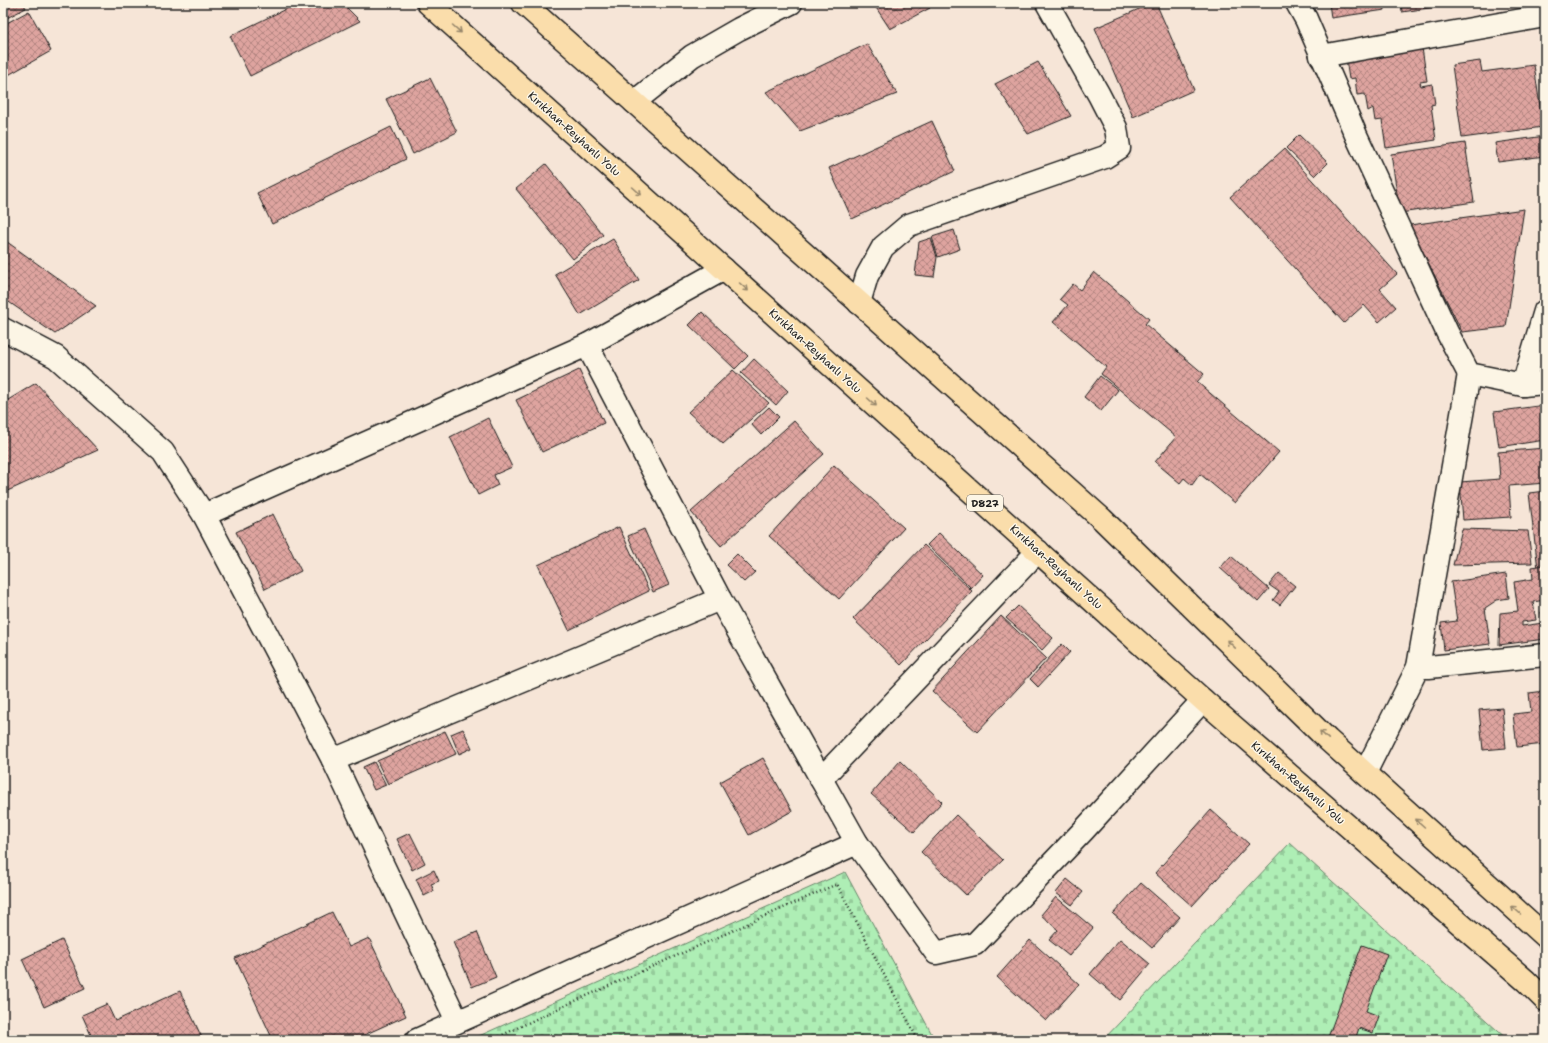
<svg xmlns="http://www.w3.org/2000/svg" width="1548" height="1043" font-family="'Shantell Sans',sans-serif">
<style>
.cemetery{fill:url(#cemetery-stones);stroke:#658568}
.building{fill:url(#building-cross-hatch);stroke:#1c1c1c}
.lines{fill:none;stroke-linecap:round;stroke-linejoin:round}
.minor-casing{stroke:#1c1c1c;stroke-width:25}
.highway-casing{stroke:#1c1c1c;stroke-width:25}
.path{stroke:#1c1c1c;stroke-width:2.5;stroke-dasharray:1 3;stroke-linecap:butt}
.minor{stroke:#fcf5e5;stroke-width:22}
.highway{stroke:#faddab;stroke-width:22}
.oneway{stroke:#96866b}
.labels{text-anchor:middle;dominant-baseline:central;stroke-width:3;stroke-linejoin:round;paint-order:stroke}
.shield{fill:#fcf5e5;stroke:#5f5d58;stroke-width:1}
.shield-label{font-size:10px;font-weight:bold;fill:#1c1c1c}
.street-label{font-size:11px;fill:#1c1c1c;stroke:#fcf5e5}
</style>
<defs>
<pattern id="cemetery-stones" width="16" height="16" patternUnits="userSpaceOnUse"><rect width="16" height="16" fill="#aeeeb5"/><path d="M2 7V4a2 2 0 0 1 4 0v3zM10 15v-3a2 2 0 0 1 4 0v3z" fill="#95cc9b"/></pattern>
<pattern id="building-cross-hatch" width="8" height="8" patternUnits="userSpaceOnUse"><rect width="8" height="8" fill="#dea49f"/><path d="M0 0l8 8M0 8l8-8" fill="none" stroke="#b38581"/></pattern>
</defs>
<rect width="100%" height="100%" fill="#f6e5d7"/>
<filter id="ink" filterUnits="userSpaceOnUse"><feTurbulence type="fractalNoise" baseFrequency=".025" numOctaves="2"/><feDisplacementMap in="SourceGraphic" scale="8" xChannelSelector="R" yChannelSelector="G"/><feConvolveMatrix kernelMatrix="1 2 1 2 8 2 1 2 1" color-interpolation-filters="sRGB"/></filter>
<g filter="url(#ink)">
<g class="cemetery">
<path d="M 1290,843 L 1508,1040 L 1103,1040 Z"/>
<path d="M 845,872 L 935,1040 L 470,1040 Z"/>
</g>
<g class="building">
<path d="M 3,3 L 23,3 L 26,8 L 3,20 Z"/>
<path d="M 298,3 L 342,3 L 360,21 L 250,76 L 230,36 Z"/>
<path d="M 873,3 L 927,3 L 930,8 L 890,29 Z"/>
<path d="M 1153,3 L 1156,3 L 1194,90 L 1133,117 L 1095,28 Z"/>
<path d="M 1329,3 L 1384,3 L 1385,10 L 1331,18 Z"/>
<path d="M 1401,3 L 1463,3 L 1402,12 Z"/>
<path d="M 29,11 L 51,51 L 3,78 L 3,25 Z"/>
<path d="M 867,44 L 897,94 L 800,131 L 766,92 Z"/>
<path d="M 1422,48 L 1427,81 L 1420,82 L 1421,86 L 1432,84 L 1435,104 L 1431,105 L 1436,140 L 1386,148 L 1382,120 L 1375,121 L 1373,108 L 1368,111 L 1365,94 L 1357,95 L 1355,78 L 1349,79 L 1346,59 Z"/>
<path d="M 1480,61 L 1482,72 L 1534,65 L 1543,127 L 1462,138 L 1452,65 Z"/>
<path d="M 1038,62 L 1071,116 L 1028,134 L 995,84 Z"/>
<path d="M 430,78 L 457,132 L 413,154 L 386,99 Z"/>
<path d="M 932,121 L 955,171 L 852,219 L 829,168 Z"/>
<path d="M 391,127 L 406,159 L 272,224 L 257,193 Z"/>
<path d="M 1299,135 L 1328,163 L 1315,176 L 1286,148 Z"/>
<path d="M 1545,136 L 1545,156 L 1498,162 L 1495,143 Z"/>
<path d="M 1465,143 L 1474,202 L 1400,213 L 1391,154 Z"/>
<path d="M 1284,149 L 1397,274 L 1380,289 L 1396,307 L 1379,322 L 1364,305 L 1344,323 L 1230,197 Z"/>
<path d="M 546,164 L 603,235 L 573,259 L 516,189 Z"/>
<path d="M 1524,209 L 1506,327 L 1462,332 L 1410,225 Z"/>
<path d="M 954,230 L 960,249 L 938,257 L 932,237 Z"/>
<path d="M 931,238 L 937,257 L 934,277 L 915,275 L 919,242 Z"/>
<path d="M 3,239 L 96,306 L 55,334 L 3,298 Z"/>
<path d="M 613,239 L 639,280 L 580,315 L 555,274 Z"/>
<path d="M 1094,272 L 1149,319 L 1145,324 L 1204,374 L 1197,382 L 1279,452 L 1235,503 L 1200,474 L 1192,485 L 1184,478 L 1180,483 L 1155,462 L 1176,437 L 1101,374 L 1106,367 L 1053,322 L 1068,305 L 1060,299 L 1073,284 L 1080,290 Z"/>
<path d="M 702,312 L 748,356 L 735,369 L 689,325 Z"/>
<path d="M 754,359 L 788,391 L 776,405 L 741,373 Z"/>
<path d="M 579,370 L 604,423 L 542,452 L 516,400 Z"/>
<path d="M 733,370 L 769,403 L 723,444 L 688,412 Z"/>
<path d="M 1100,376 L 1118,390 L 1101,411 L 1084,397 Z"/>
<path d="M 36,383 L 98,450 L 3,493 L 3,403 Z"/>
<path d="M 1545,405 L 1545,440 L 1499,447 L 1494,412 Z"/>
<path d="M 769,407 L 779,417 L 761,435 L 751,424 Z"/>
<path d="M 488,418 L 512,467 L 494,475 L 498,485 L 478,495 L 450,437 Z"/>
<path d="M 794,421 L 824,454 L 721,546 L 691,512 Z"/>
<path d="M 1545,448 L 1545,483 L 1509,486 L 1511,517 L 1463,520 L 1460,482 L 1500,479 L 1498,452 Z"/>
<path d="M 834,465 L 904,528 L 839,599 L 769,536 Z"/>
<path d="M 1545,491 L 1545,569 L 1538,569 L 1529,493 Z"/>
<path d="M 273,514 L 301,571 L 265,589 L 236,532 Z"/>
<path d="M 619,527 L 649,591 L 569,630 L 538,565 Z"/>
<path d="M 644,529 L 669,585 L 653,592 L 628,536 Z"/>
<path d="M 1462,529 L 1528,531 L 1532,563 L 1453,565 Z"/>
<path d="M 939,533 L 983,575 L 971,588 L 927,545 Z"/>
<path d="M 924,545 L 972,591 L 901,665 L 853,619 Z"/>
<path d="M 737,554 L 755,572 L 744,582 L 726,565 Z"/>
<path d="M 1231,556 L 1269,589 L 1258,602 L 1220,568 Z"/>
<path d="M 1545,565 L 1545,600 L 1533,602 L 1536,620 L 1522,622 L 1522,626 L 1543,623 L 1541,612 L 1545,611 L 1545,639 L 1499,645 L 1500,613 L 1518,611 L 1514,582 L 1533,579 L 1532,567 Z"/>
<path d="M 1279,573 L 1295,586 L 1280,605 L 1273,600 L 1279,592 L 1269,585 Z"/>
<path d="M 1506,574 L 1509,598 L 1497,600 L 1485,608 L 1490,644 L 1444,650 L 1441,623 L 1457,621 L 1451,582 Z"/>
<path d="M 1018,606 L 1053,638 L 1042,650 L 1006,618 Z"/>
<path d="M 1001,616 L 1046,658 L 977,732 L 932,691 Z"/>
<path d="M 1062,644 L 1070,652 L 1038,687 L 1030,679 Z"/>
<path d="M 1545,691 L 1545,744 L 1517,747 L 1513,714 L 1531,712 L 1529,693 Z"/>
<path d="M 1502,708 L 1506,748 L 1483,750 L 1479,710 Z"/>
<path d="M 463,729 L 472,748 L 459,754 L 451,734 Z"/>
<path d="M 445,731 L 456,754 L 388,784 L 377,761 Z"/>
<path d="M 763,758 L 792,811 L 749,835 L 720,782 Z"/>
<path d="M 900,761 L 942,802 L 914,832 L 871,794 Z"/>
<path d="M 374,762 L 386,785 L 374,790 L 363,767 Z"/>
<path d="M 1211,810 L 1249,844 L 1192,906 L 1155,873 Z"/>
<path d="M 956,815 L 1003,860 L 966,895 L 921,852 Z"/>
<path d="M 410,833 L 425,863 L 412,870 L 397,839 Z"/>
<path d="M 434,870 L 439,881 L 431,884 L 434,891 L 424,896 L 416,879 Z"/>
<path d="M 1067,879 L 1083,892 L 1072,905 L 1056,893 Z"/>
<path d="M 1141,883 L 1180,917 L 1152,948 L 1113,914 Z"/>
<path d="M 1056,897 L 1093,928 L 1069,956 L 1049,940 L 1058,930 L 1041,915 Z"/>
<path d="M 332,912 L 349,947 L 369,938 L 406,1016 L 353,1040 L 273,1040 L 235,958 Z"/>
<path d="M 477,932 L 496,977 L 472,987 L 453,942 Z"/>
<path d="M 1120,939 L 1150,964 L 1120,1000 L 1090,974 Z"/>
<path d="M 62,940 L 85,988 L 44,1007 L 22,959 Z"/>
<path d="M 1030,940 L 1079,984 L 1046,1021 L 997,977 Z"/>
<path d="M 1362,945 L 1387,954 L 1366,1011 L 1379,1016 L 1373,1033 L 1359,1028 L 1355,1040 L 1327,1040 Z"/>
<path d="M 180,991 L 203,1040 L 79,1040 L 91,1035 L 82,1015 L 107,1004 L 115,1021 Z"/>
</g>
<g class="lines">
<defs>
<g id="minor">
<path d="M 1297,3 L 1306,19 L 1356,135 L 1447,332 L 1469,374 L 1523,385 L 1545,383"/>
<path d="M 1321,56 L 1545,16"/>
<path d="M 634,102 L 692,56 L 739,29 L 791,3"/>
<path d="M 859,303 L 867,276 L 883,247 L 909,225 L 1105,157 L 1119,148 L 1116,128 L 1099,95 L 1047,3"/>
<path d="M 3,329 L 56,357 L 163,452 L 204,515 L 333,760 L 457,1021"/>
<path d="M 587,345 L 720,599 L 857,843 L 936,953 L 975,944 L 1083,831 L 1203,700"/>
<path d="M 1523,385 L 1545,311"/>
<path d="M 204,515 L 587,345 L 724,269"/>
<path d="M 1418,667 L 1429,667 L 1545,655"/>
<path d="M 333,760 L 720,599"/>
<path d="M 1365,773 L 1418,667 L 1469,374"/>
<path d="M 821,779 L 1038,551"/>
<path d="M 417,1040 L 857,843"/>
</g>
<g id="highway">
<path d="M 428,3 L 1203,700 L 1526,981 L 1545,1000"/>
<path d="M 523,3 L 1102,519 L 1328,740 L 1545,936"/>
</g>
</defs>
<use href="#minor" class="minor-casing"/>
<use href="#highway" class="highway-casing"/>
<path class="path" d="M 492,1040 L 555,1010 L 837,884 L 918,1040"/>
<use href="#minor" class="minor"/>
<use href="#highway" class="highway"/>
</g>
<defs><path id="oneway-shaft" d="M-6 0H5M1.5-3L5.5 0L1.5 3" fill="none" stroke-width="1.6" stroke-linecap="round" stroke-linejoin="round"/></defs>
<g class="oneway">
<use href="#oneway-shaft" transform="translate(457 29) rotate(42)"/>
<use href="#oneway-shaft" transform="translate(637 191) rotate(42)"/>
<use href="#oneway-shaft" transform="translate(744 287) rotate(42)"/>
<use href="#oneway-shaft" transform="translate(872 402) rotate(42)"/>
<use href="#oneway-shaft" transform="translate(1231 644) rotate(-136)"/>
<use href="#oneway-shaft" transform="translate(1324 735) rotate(-136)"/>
<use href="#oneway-shaft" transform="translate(1420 823) rotate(-138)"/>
<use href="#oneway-shaft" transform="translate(1516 910) rotate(-138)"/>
</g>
</g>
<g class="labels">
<rect class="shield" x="967" y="495" width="36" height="16" rx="3"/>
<g class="shield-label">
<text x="985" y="503">D827</text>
</g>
<g class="street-label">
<text transform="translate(574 134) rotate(42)">Kırıkhan-Reyhanlı Yolu</text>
<text transform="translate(815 351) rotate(42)">Kırıkhan-Reyhanlı Yolu</text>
<text transform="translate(1056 567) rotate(42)">Kırıkhan-Reyhanlı Yolu</text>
<text transform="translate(1298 783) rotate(41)">Kırıkhan-Reyhanlı Yolu</text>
</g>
</g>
<rect width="1548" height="1043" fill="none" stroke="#fcf5e5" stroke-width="16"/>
<rect x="8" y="8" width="1532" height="1027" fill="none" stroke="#1c1c1c" stroke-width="1.5" filter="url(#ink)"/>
</svg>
